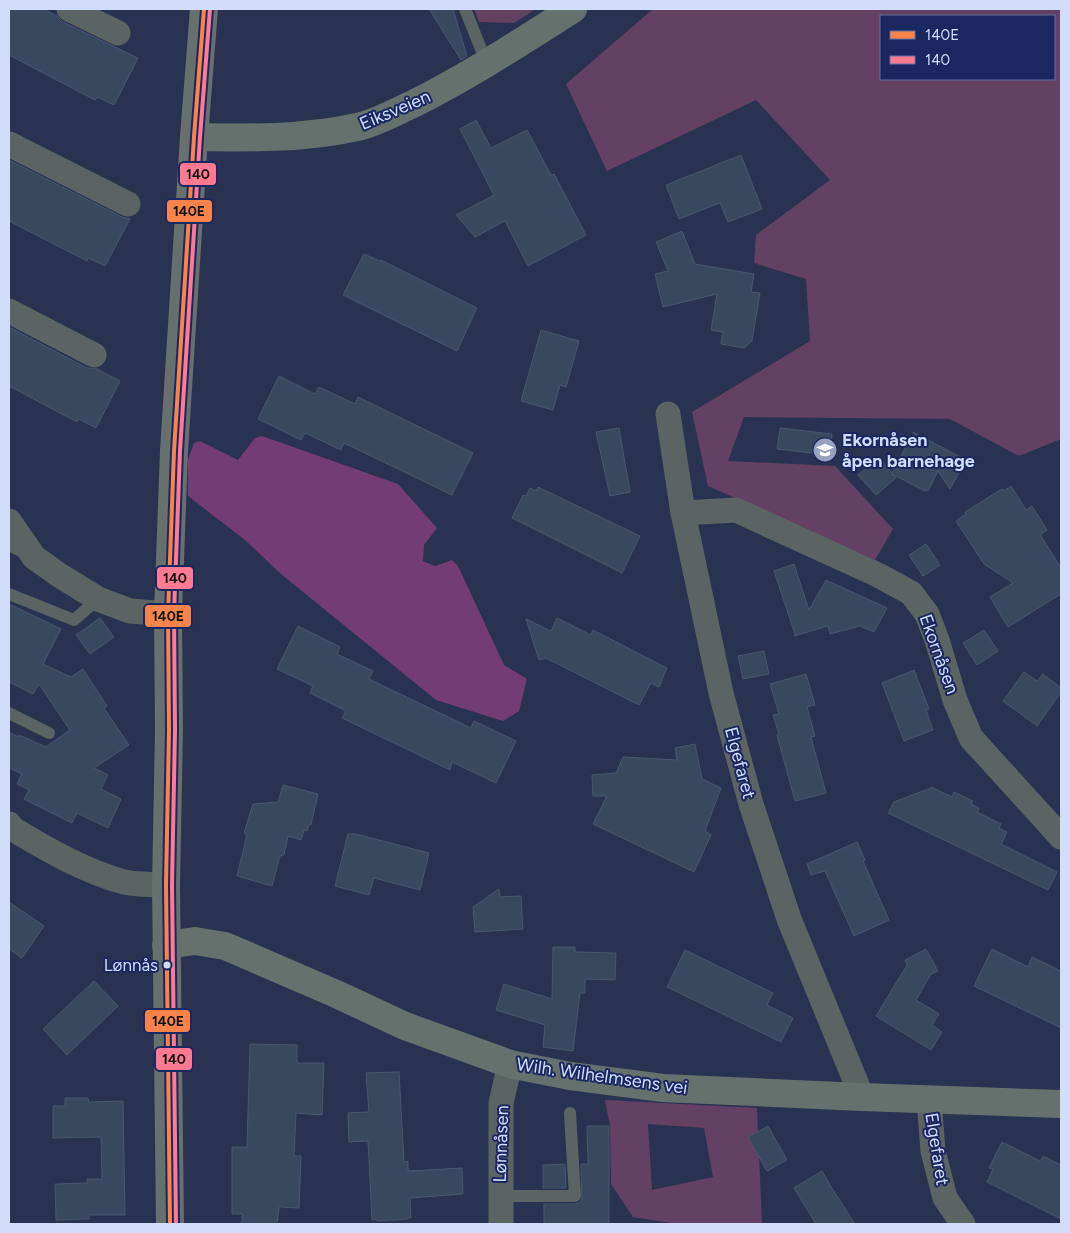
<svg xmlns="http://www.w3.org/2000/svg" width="1070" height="1233" font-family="Figtree,sans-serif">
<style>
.green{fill:#624164;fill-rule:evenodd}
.forest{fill:#743c75}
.building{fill:#39485f;stroke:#495770}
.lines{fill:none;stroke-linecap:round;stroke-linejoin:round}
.lane{stroke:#5b6463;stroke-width:12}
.street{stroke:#5b6463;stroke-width:25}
.secondary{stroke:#66706d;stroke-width:28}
.bus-1-casing{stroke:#1a2761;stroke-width:8}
.bus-2-casing{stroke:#1a2761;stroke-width:8}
.bus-1{stroke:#f8844c;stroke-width:4}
.bus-2{stroke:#fe7a93;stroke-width:4}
.bus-dot{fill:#d2ddfa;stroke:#1a2761;stroke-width:2}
.labels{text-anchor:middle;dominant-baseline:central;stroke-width:4;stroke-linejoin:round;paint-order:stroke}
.bus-label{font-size:17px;fill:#d2ddfa;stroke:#1a2761;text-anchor:end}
.street-label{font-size:18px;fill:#d2ddfa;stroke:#1a2761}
.poi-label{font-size:18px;font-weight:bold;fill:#d2ddfa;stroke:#1a2761;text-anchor:start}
.line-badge{stroke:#1a2761;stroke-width:2}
.pale-badge-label{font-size:14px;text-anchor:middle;font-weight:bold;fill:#111}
</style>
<rect width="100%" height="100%" fill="#2a3251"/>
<g class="green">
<path d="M 474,9 L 536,9 L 514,23 L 479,22 Z"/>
<path d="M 653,9 L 1061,9 L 1061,439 L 1019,456 L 950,419 L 744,417 L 728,461 L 835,466 L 893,529 L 875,560 L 708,486 L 692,412 L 810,341 L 806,279 L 754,263 L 756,235 L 830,180 L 756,100 L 607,171 L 566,84 ZM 881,16 L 1054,16 L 1054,79 L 881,79 Z"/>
<path d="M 605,1100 L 757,1108 L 762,1224 L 677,1224 L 633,1217 L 611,1184 L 610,1126 ZM 648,1124 L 704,1128 L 713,1177 L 652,1190 Z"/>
</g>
<path class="forest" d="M 262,436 L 398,484 L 437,528 L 424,545 L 423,561 L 435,566 L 452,560 L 458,566 L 504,665 L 527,679 L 519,711 L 503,721 L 436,700 L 281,574 L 245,540 L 188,496 L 188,460 L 194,443 L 200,441 L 238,460 L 255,438 Z"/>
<g class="building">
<path d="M 9,9 L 43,9 L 57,16 L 63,22 L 138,58 L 114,105 L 97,97 L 95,100 L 9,55 Z"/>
<path d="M 429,9 L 453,9 L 467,56 L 461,60 Z"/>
<path d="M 476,120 L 491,148 L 527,130 L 551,175 L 554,174 L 586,235 L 528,266 L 505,221 L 475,237 L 456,215 L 494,195 L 460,129 Z"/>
<path d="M 741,155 L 762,209 L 728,222 L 720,203 L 679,219 L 666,185 Z"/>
<path d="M 9,160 L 122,217 L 130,219 L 105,266 L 88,258 L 87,261 L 9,221 Z"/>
<path d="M 682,231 L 695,264 L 754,274 L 751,292 L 760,293 L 752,341 L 744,348 L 721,344 L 723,332 L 711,330 L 717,294 L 663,307 L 655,274 L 668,271 L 656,242 Z"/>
<path d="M 364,254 L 380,261 L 381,260 L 477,308 L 457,351 L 343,295 Z"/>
<path d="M 9,327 L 87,368 L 97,369 L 120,381 L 96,428 L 79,419 L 77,422 L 9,386 Z"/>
<path d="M 541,330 L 579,341 L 566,387 L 560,385 L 553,410 L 521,401 Z"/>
<path d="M 279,376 L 315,394 L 319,387 L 355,404 L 358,397 L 473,453 L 452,495 L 344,443 L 341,450 L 305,433 L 301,440 L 258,419 Z"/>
<path d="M 619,428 L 630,492 L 610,496 L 596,432 Z"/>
<path d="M 780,428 L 832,434 L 830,455 L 777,449 Z"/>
<path d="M 913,432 L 966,460 L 950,489 L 938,471 L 928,491 L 926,490 L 925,491 L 892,474 L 896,478 L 876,495 L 858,475 L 874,461 L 882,461 L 892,473 L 910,439 L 921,445 Z"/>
<path d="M 1011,486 L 1026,510 L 1032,506 L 1047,530 L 1041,534 L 1041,536 L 1061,568 L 1061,594 L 1008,627 L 990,597 L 1013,583 L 984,564 L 956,521 L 966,514 L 965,512 L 1002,489 L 1004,491 Z"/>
<path d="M 538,487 L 640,536 L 622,573 L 512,518 L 523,495 L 526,496 L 530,488 L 536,491 Z"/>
<path d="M 926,544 L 940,565 L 923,576 L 909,555 Z"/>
<path d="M 794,564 L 809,610 L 826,580 L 887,608 L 874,632 L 860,626 L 830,634 L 828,626 L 794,636 L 795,634 L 774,571 Z"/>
<path d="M 9,604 L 61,629 L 43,664 L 71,677 L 83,669 L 107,706 L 104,708 L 129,745 L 94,768 L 108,775 L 101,789 L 121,799 L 108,828 L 77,813 L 72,823 L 24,799 L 29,790 L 17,784 L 22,774 L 9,768 L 9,732 L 18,737 L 19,735 L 46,747 L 70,730 L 39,684 L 33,694 L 9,682 Z"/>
<path d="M 100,618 L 114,637 L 90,654 L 76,635 Z"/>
<path d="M 557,618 L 591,635 L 593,630 L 667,668 L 659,687 L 651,683 L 639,705 L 546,658 L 539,660 L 526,619 L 551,631 Z"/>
<path d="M 298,626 L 340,647 L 337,654 L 373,671 L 369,679 L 471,728 L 474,721 L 516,741 L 496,783 L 452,762 L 450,770 L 342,718 L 346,711 L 310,693 L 313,686 L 277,669 Z"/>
<path d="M 984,630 L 998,651 L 977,665 L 963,643 Z"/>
<path d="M 764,651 L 769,674 L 743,679 L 738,656 Z"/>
<path d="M 914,670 L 929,709 L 926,710 L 933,730 L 904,741 L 882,683 Z"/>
<path d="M 1024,672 L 1037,681 L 1043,674 L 1061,688 L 1061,692 L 1037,726 L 1003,701 Z"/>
<path d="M 806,674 L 815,705 L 807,707 L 815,736 L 811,737 L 826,793 L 795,801 L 777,735 L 779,734 L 773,715 L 779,714 L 770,684 Z"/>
<path d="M 695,744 L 702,779 L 721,788 L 705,831 L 711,835 L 694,872 L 593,824 L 607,796 L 593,796 L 592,775 L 616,773 L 623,757 L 677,760 L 675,748 Z"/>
<path d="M 283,785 L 318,794 L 311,825 L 309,824 L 307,831 L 304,830 L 301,840 L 288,836 L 284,855 L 280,856 L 272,886 L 237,876 L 247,835 L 244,833 L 253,804 L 278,802 Z"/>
<path d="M 931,787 L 952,797 L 954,792 L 973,801 L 971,804 L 979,808 L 977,812 L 1001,824 L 999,828 L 1007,832 L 1001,844 L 1057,872 L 1048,890 L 888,813 L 894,802 L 928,789 L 930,789 Z"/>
<path d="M 348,834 L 356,834 L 429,853 L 420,890 L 374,878 L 369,895 L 335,886 Z"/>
<path d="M 857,842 L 865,860 L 863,861 L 889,920 L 854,936 L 825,871 L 811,875 L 807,864 Z"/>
<path d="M 499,889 L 500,897 L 521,896 L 523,929 L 475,932 L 473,907 Z"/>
<path d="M 9,902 L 44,926 L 22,958 L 9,949 Z"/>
<path d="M 553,947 L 575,947 L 575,952 L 616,953 L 615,980 L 585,979 L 585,993 L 580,993 L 573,1051 L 543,1047 L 545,1025 L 496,1010 L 504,984 L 552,999 Z"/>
<path d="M 926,949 L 938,971 L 931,974 L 916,1000 L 939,1014 L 932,1025 L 942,1032 L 931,1050 L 876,1016 L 907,965 L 905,960 Z"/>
<path d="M 992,949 L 1028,967 L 1032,957 L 1061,971 L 1061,1028 L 974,986 Z"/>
<path d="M 685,950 L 773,993 L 767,1005 L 793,1018 L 781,1042 L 667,987 Z"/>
<path d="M 94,981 L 118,1006 L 67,1055 L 43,1029 Z"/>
<path d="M 250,1044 L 297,1045 L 297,1063 L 324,1063 L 322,1115 L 296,1113 L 294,1156 L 301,1156 L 299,1208 L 279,1207 L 277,1224 L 242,1224 L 242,1214 L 232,1214 L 232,1147 L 247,1147 Z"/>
<path d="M 399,1072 L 404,1162 L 408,1161 L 408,1171 L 462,1168 L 463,1194 L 410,1198 L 411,1218 L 408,1218 L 408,1219 L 377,1221 L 377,1219 L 372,1220 L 368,1141 L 349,1142 L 348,1113 L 369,1112 L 366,1073 Z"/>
<path d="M 65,1098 L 88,1098 L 89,1102 L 123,1101 L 125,1215 L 89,1215 L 89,1219 L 56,1220 L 55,1184 L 88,1183 L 87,1179 L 102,1179 L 101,1137 L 53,1138 L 53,1106 L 65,1106 Z"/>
<path d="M 587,1126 L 609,1126 L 609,1224 L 544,1224 L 544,1204 L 575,1204 L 580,1203 L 582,1199 L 581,1164 L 588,1164 Z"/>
<path d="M 768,1126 L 787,1160 L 767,1171 L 748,1137 Z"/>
<path d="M 1002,1142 L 1040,1161 L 1043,1156 L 1061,1165 L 1061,1219 L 987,1182 L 993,1169 L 989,1168 Z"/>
<path d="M 565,1164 L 566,1188 L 543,1188 L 543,1165 Z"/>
<path d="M 822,1171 L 833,1190 L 855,1224 L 816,1224 L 794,1188 Z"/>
</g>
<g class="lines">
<g class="lane">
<path d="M 465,9 L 487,64"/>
<path d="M 9,545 L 27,554"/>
<path d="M 9,594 L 74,620 L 98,599"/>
<path d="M 9,713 L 49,733"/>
<path d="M 500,1196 L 575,1196 L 570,1113"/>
</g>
<g class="street">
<path d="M 69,9 L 118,33"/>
<path d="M 9,144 L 128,204"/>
<path d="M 9,311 L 94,355"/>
<path d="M 668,414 L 683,513 L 721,693 L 751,804 L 789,919 L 862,1097"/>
<path d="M 683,513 L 736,510 L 878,575 L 911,593 L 927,614 L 937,640 L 955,700 L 971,738 L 1061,837"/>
<path d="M 9,521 L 34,557 L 59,575 L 98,599 L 130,611 L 168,614"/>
<path d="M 9,824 L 13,829 C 48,850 84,871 124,882 C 137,885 152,884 166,885"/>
<path d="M 929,1099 L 933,1151 L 945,1198 L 963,1224"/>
<path d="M 501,1224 L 501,1103 L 510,1064"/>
</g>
<g class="secondary">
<path d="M 194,137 C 247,138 304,139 357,127 C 376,123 395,112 413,104 C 469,76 521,42 573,9"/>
<path d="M 166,945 L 195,941 L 225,946 L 334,993 L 405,1026 L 510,1064 L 570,1076 L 663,1088 L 862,1097 L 1061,1104"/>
<path d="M 170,1224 L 166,885 L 169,730 L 168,614 L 174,451 L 194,137 L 204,9"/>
</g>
<defs>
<path id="bus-1" d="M 170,1224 L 166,885 L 169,730 L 168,614 L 174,451 L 194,137 L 204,9"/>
<path id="bus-2" d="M 176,1224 L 172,885 L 175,730 L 174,614 L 180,451 L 200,137 L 210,9"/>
</defs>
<use href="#bus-1" class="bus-1-casing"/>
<use href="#bus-2" class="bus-2-casing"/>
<use href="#bus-1" class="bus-1"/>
<use href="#bus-2" class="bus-2"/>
</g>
<defs>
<symbol id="school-disc" viewBox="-11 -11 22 22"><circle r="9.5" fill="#97a1bf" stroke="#1a2761"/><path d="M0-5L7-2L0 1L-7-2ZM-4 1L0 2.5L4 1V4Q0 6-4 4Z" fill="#fff"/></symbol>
</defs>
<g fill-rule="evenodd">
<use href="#school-disc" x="811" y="436" width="28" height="28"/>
</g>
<circle class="bus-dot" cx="167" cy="965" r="4.5"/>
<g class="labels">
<g class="bus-label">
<text x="158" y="965">Lønnås</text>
</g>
<g class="street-label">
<text transform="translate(395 110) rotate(-23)">Eiksveien</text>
<text transform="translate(939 654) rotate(70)">Ekornåsen</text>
<text transform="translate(740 763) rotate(75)">Elgefaret</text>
<text transform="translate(602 1076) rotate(8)">Wilh. Wilhelmsens vei</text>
<text transform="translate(501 1144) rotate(-88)">Lønnåsen</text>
<text transform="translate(937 1149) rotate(81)">Elgefaret</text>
</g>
<g class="poi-label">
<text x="842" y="440">Ekornåsen<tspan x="842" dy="21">åpen barnehage</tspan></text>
</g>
</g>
<g class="line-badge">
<rect x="179" y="162" width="38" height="24" rx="5" fill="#fe7a93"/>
<rect x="166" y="199" width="47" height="24" rx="5" fill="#f8844c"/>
<rect x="156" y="566" width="38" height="24" rx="5" fill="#fe7a93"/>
<rect x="144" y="604" width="48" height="24" rx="5" fill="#f8844c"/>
<rect x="144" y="1009" width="47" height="24" rx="5" fill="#f8844c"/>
<rect x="155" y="1047" width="38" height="24" rx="5" fill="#fe7a93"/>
</g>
<g class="pale-badge-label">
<text x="198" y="179">140</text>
<text x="189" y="216">140E</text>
<text x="175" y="583">140</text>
<text x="168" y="621">140E</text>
<text x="168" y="1026">140E</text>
<text x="174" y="1064">140</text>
</g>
<rect width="1070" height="1233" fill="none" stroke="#d2ddfa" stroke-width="20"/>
<rect x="880" y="15" width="175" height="65" fill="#1a2761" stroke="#64709e"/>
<rect x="890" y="31" width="25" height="8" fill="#f8844c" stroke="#64709e"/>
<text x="925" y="40" font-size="15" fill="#d2ddfa">140E</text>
<rect x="890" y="56" width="25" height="8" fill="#fe7a93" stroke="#64709e"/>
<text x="925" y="65" font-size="15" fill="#d2ddfa">140</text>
</svg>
